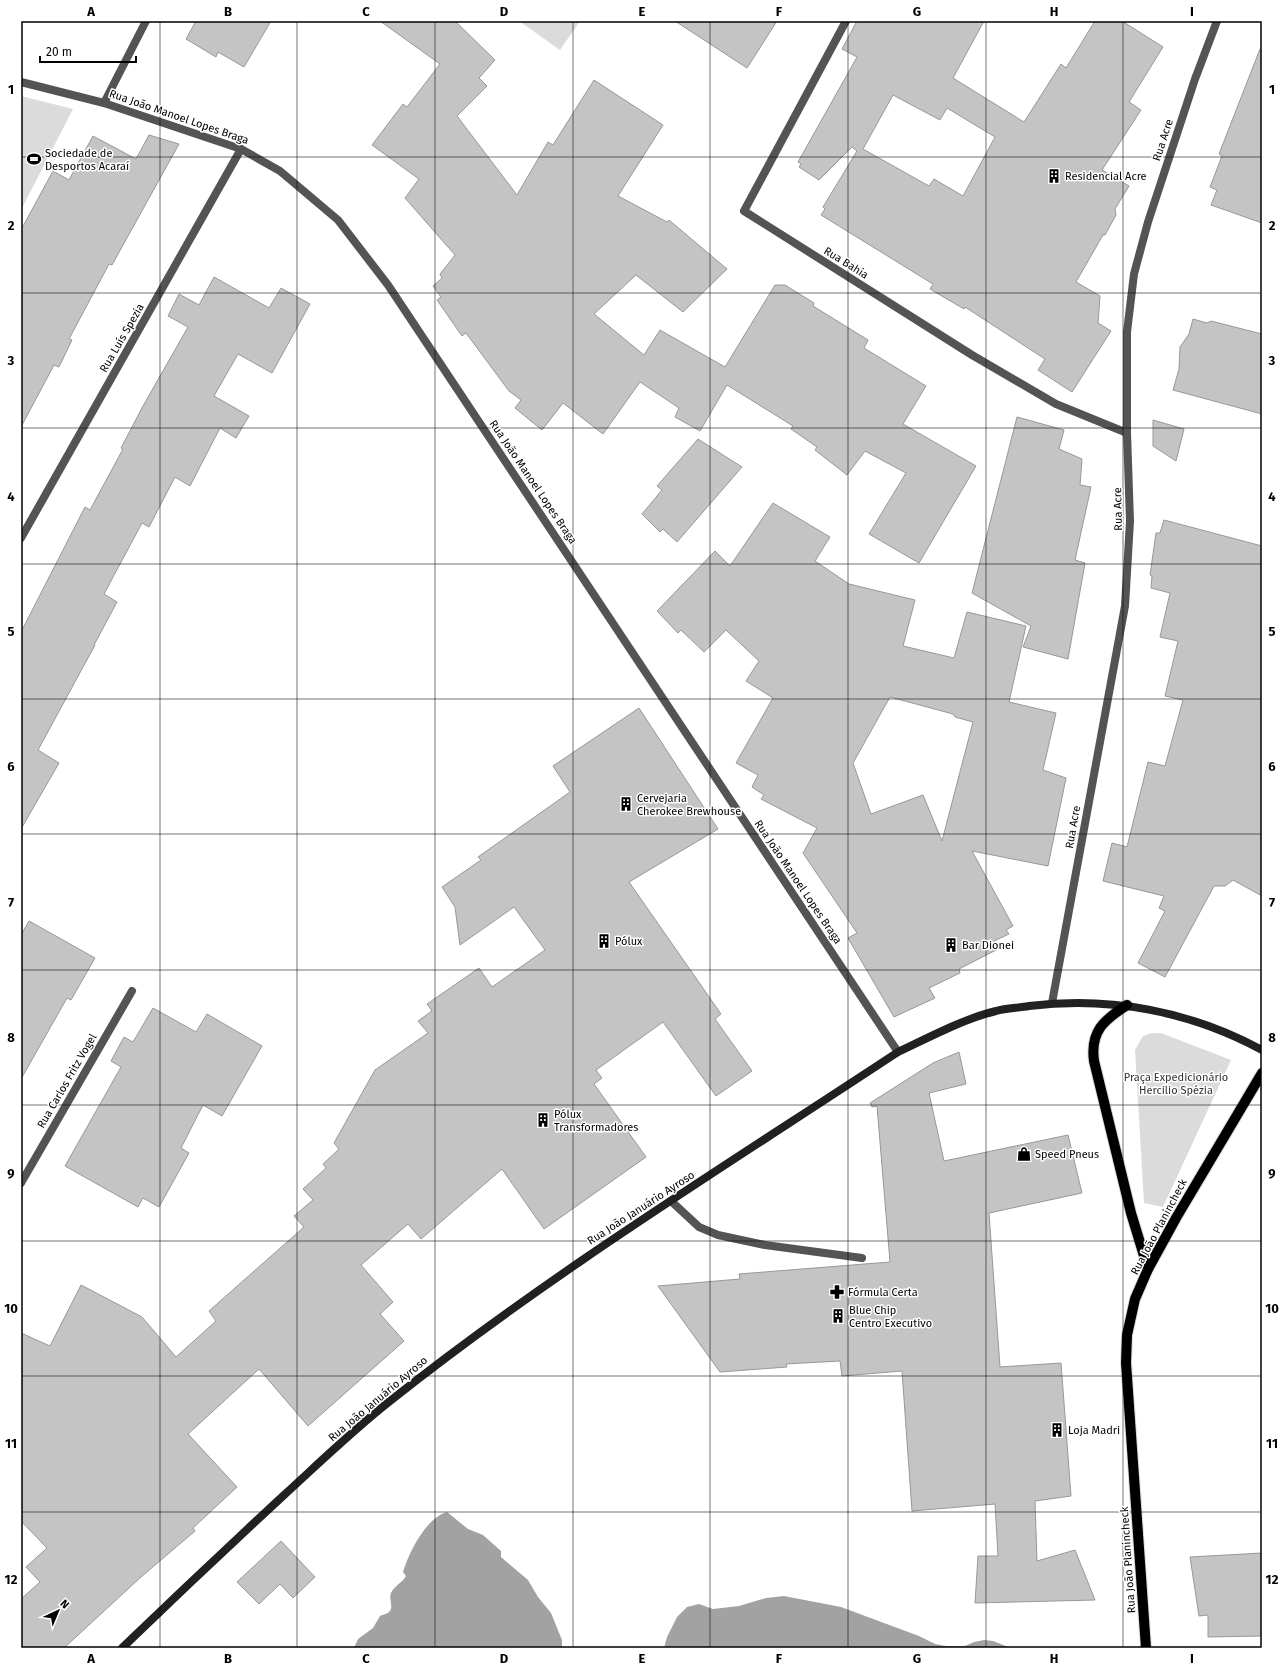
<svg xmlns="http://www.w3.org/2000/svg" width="1283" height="1669" font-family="'Fira Sans',sans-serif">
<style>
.green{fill:#dbdbdb}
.water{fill:#a2a2a2}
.building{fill:#c4c4c4;stroke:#989898;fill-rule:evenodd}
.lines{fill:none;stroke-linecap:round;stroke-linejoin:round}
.primary-casing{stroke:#dbdbdb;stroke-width:12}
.lane{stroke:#545454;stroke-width:8}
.street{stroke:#545454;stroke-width:8}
.secondary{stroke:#212121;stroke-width:8}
.primary{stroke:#000;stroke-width:10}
.grid{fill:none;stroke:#000;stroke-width:1;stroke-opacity:0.55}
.labels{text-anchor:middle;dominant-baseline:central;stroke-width:3;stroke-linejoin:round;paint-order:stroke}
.street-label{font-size:11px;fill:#000;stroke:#fff}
.poi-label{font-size:11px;fill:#000;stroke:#fff;text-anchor:start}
.park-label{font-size:11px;fill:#323232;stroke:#fff}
.neatline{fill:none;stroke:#000;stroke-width:1.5}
.grid-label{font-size:13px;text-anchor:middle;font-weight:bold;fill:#000}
</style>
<rect width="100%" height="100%" fill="#fff"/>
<g class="green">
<path d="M 519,21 L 580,21 L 560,50 Z"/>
<path d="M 21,96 L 73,109 L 21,210 Z"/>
<path d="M 1152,1033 L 1161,1033 L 1231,1060 L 1163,1207 L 1144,1203 L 1135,1050 L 1143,1036 Z"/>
</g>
<g class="water">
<path d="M 447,1512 L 468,1529 L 483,1535 L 501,1551 L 501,1557 L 528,1580 L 538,1597 L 551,1613 L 562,1640 L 562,1648 L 354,1648 L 358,1639 L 373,1628 L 380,1616 C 384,1614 389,1614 391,1609 C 392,1604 389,1598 391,1593 C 394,1586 402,1583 406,1576 L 403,1572 C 409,1552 426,1518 447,1512 Z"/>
<path d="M 784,1596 L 841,1607 L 919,1636 L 935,1644 L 946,1646 L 965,1646 L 974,1642 L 984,1640 L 993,1641 L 1011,1648 L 664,1648 L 667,1637 L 677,1617 L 687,1607 L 699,1604 L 713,1609 L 739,1606 L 766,1598 Z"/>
</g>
<g class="building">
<path d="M 196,21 L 271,21 L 244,67 L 218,52 L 216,57 L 186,39 Z"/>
<path d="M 380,21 L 455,21 L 495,60 L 479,78 L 487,86 L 457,116 L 517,195 L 548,142 L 553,145 L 594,80 L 663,125 L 618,196 L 667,222 L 669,220 L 727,269 L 683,312 L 636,275 L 594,314 L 644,355 L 660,330 L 725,367 L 775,285 L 785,285 L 814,303 L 813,306 L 868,340 L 864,348 L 926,386 L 903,424 L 976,466 L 919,563 L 869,534 L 906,473 L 865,451 L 847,475 L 815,450 L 817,447 L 791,429 L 793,426 L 727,385 L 700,431 L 675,417 L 679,408 L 640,382 L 603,434 L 563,403 L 542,430 L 515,408 L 521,400 L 509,391 L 466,333 L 462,336 L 437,300 L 441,297 L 433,286 L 442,278 L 440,274 L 455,255 L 405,198 L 419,179 L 372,145 L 403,104 L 407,107 L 440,64 Z"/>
<path d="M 675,21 L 777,21 L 747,68 Z"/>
<path d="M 857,21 L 984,21 L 953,78 L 1024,122 L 1061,64 L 1066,68 L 1095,21 L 1122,21 L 1163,47 L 1129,102 L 1141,110 L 1102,170 L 1129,186 L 1115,209 L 1116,215 L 1105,235 L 1103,235 L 1076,282 L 1100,296 L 1098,323 L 1111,331 L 1072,392 L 1038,370 L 1045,359 L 965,307 L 964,309 L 930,289 L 933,284 L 821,215 L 825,209 L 823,207 L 857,151 L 852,147 L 819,180 L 799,167 L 801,164 L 798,162 L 857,57 L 842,49 ZM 893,95 L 940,120 L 947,108 L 995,137 L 963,196 L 934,179 L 929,186 L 863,149 Z"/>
<path d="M 1260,49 L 1262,49 L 1262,223 L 1211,205 L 1217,190 L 1210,187 L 1222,156 L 1219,154 Z"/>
<path d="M 149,135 L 179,144 L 112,265 L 109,264 L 69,339 L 72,340 L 59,367 L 54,365 L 21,427 L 21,230 L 53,171 L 69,180 L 93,136 L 136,159 Z"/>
<path d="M 214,277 L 269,308 L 281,288 L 310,304 L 272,373 L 238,354 L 214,396 L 249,416 L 236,438 L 220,428 L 190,486 L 175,477 L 149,527 L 142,523 L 104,594 L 117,602 L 94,645 L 95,645 L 38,750 L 59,763 L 21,829 L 21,632 L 85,507 L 90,510 L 123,449 L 121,448 L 143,406 L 188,327 L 168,316 L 179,294 L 199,305 Z"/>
<path d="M 1193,319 L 1207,323 L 1211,321 L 1262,334 L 1262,414 L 1173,390 L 1179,369 L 1180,347 L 1189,334 Z"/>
<path d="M 1017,417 L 1064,430 L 1059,449 L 1082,459 L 1080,485 L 1091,487 L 1075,560 L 1085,563 L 1068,659 L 1023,647 L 1031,626 L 972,593 Z"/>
<path d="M 1153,420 L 1184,429 L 1176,461 L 1153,446 Z"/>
<path d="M 698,439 L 742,467 L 677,542 L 663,529 L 660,532 L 642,514 L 662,490 L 657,486 Z"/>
<path d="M 773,503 L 830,537 L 815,561 L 849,584 L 915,600 L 903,646 L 954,658 L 967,612 L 1026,626 L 1009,702 L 1056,713 L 1043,770 L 1066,778 L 1048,866 L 972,851 L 1013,926 L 1006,930 L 1009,934 L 994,941 L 998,949 L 959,969 L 960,973 L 929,988 L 935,998 L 894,1017 L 848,938 L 857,933 L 803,853 L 817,828 L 761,799 L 764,795 L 752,787 L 758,775 L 736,763 L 773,698 L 746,681 L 759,661 L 726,630 L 704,652 L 681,630 L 678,633 L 657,611 L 715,551 L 730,566 ZM 890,697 L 953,714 L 955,717 L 973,722 L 942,841 L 923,795 L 871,814 L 853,763 Z"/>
<path d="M 1164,520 L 1262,546 L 1262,896 L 1233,880 L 1225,886 L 1214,886 L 1165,977 L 1138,963 L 1165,911 L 1159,908 L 1164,896 L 1103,881 L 1112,843 L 1127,847 L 1148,762 L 1165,766 L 1183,700 L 1165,696 L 1178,641 L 1160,637 L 1170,593 L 1151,588 L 1152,576 L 1150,575 L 1156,533 L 1160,533 Z"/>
<path d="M 639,708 L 718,829 L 629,882 L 721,1014 L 715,1019 L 752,1071 L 716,1096 L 663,1022 L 596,1070 L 602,1078 L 594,1084 L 646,1157 L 544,1229 L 502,1169 L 421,1239 L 408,1224 L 361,1265 L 393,1302 L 380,1314 L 404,1341 L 308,1426 L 259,1369 L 188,1434 L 237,1487 L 193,1528 L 195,1531 L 141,1577 L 64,1648 L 21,1648 L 21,1599 L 40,1582 L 26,1567 L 47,1548 L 21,1521 L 21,1333 L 50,1346 L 81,1285 L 142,1317 L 176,1357 L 216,1321 L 209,1311 L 304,1227 L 294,1216 L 313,1200 L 303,1189 L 326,1168 L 323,1164 L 339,1149 L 334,1143 L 375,1070 L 428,1033 L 418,1021 L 432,1011 L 427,1004 L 479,968 L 492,987 L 545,950 L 514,907 L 460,945 L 455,907 L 442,887 L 481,860 L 478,857 L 570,792 L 553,766 Z"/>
<path d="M 29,921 L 95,958 L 71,1000 L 67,998 L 21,1079 L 21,935 Z"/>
<path d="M 153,1008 L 196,1032 L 207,1014 L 262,1046 L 222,1116 L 203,1105 L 181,1148 L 189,1153 L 159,1207 L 143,1198 L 138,1207 L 65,1166 L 121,1067 L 111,1061 L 124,1037 L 133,1042 Z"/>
<path d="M 959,1052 L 966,1084 L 929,1093 L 944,1161 L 1068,1135 L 1082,1193 L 989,1213 L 1000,1367 L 1061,1363 L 1071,1496 L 1035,1501 L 1037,1561 L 1075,1550 L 1095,1600 L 975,1603 L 978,1556 L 998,1556 L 995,1504 L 912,1511 L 902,1371 L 842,1376 L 840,1361 L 786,1364 L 787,1367 L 720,1372 L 658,1286 L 740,1279 L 739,1274 L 890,1262 L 877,1106 L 872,1107 L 870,1103 L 933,1063 Z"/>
<path d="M 281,1541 L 315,1577 L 293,1598 L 280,1584 L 259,1604 L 237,1582 Z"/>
<path d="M 1262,1553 L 1262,1636 L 1208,1637 L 1208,1615 L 1199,1616 L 1190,1557 Z"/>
</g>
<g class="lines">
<defs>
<g id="primary">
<path d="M 1127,1005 C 1104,1020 1090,1031 1094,1061 L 1131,1213 L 1148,1269"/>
<path d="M 1146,1648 L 1126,1363 L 1127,1335 L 1135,1299 L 1148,1269 L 1176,1218 L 1262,1073"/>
</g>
</defs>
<use href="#primary" class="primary-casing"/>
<path class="lane" d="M 671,1201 L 699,1227 L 718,1235 L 765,1245 L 862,1258"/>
<g class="street">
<path d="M 846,21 L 744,211 L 972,355 L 1056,404 L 1127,433"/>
<path d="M 21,82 L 104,103 L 241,149 L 280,171 L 338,220 L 388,285 L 898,1052"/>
<path d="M 104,103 L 146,21"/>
<path d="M 21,538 L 241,149"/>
<path d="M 1052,1003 L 1125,606 L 1130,521 L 1127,433 L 1127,332 L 1134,274 L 1148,222 L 1195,79 L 1217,21"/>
<path d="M 21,1183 L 132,991"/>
</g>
<path class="secondary" d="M 122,1648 C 175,1597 229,1546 283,1496 C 318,1464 353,1430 390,1401 C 551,1273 727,1165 898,1052 C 928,1038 963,1019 996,1011 C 1006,1008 1018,1008 1029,1006 C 1110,996 1190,1011 1262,1050"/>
<use href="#primary" class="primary"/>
</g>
<path class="grid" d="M 160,21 L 160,1648M 297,21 L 297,1648M 435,21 L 435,1648M 573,21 L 573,1648M 710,21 L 710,1648M 848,21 L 848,1648M 986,21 L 986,1648M 1123,21 L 1123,1648M 21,157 L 1262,157M 21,293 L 1262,293M 21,428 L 1262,428M 21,564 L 1262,564M 21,699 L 1262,699M 21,834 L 1262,834M 21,970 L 1262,970M 21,1105 L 1262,1105M 21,1241 L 1262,1241M 21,1376 L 1262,1376M 21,1512 L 1262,1512"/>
<defs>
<symbol id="stadium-bare" viewBox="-9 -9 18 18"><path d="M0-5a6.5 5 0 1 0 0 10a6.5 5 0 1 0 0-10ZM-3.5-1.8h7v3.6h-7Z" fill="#000" stroke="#fff" stroke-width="2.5" paint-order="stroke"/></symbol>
<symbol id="building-bare" viewBox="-9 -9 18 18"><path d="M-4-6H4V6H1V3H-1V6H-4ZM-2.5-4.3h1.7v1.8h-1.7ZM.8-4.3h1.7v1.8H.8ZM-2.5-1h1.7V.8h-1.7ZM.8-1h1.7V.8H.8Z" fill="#000" stroke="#fff" stroke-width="2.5" paint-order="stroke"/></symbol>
<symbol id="shop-bare" viewBox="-9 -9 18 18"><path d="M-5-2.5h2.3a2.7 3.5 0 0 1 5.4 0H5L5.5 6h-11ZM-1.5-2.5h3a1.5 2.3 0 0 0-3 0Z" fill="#000" stroke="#fff" stroke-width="2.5" paint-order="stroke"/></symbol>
<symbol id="pharmacy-bare" viewBox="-9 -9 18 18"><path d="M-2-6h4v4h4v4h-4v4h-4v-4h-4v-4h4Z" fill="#000" stroke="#fff" stroke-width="2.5" paint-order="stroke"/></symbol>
</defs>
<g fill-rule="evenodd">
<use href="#stadium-bare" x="24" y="149" width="20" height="20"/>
<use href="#building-bare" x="1044" y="166" width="20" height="20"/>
<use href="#building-bare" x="616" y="794" width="20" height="20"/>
<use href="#building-bare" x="594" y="931" width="20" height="20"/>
<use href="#building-bare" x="941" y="935" width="20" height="20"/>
<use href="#building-bare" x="533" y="1110" width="20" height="20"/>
<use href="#shop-bare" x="1014" y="1144" width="20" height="20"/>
<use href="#pharmacy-bare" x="827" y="1282" width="20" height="20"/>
<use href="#building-bare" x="828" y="1306" width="20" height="20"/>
<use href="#building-bare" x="1047" y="1420" width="20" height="20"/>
</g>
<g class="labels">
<g class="street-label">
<text transform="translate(179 117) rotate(19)">Rua João Manoel Lopes Braga</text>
<text transform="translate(1163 140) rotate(-72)">Rua Acre</text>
<text transform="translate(846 263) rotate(32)">Rua Bahia</text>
<text transform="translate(122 338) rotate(-60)">Rua Luís Spezia</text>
<text transform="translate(533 482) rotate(56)">Rua João Manoel Lopes Braga</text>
<text transform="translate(1118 509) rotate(-91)">Rua Acre</text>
<text transform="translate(1073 827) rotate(-80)">Rua Acre</text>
<text transform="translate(798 882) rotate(56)">Rua João Manoel Lopes Braga</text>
<text transform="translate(67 1081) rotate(-60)">Rua Carlos Fritz Vogel</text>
<text transform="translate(641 1208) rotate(-33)">Rua João Januário Ayroso</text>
<text transform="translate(1159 1227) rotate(-62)">Rua João Planincheck</text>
<text transform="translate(378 1399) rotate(-40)">Rua João Januário Ayroso</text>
<text transform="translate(1128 1560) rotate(-94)">Rua João Planincheck</text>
</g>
<g class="poi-label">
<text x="45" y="153">Sociedade de<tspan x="45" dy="13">Desportos Acaraí</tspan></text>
<text x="1065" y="176">Residencial Acre</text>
<text x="637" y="798">Cervejaria<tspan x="637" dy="13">Cherokee Brewhouse</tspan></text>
<text x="615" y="941">Pólux</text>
<text x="962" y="945">Bar Dionei</text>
<text x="554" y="1114">Pólux<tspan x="554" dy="13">Transformadores</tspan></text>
<text x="1035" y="1154">Speed Pneus</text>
<text x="848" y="1292">Fórmula Certa</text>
<text x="849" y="1310">Blue Chip<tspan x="849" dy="13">Centro Executivo</tspan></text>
<text x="1068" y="1430">Loja Madri</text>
</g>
<g class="park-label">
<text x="1176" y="1077">Praça Expedicionário<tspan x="1176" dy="13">Hercilio Spézia</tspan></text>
</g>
</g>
<rect width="1283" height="1669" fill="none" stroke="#ffffff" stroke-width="44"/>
<g transform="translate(58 1611) rotate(44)" stroke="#ffffff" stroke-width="3" paint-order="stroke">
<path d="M0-3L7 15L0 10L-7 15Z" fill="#000000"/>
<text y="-6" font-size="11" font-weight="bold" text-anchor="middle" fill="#000000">N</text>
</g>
<path d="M40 56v6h96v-6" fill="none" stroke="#000000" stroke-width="2"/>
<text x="46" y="56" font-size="12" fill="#000000" stroke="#ffffff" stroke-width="3" paint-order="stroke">20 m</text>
<rect x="22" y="22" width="1239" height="1625" class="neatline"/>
<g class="grid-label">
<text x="91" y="16">A</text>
<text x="228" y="16">B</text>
<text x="366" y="16">C</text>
<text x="504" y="16">D</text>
<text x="642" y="16">E</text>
<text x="779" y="16">F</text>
<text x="917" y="16">G</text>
<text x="1054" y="16">H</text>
<text x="1192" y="16">I</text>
<text x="11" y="94">1</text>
<text x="1272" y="94">1</text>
<text x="11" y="230">2</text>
<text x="1272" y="230">2</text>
<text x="11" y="365">3</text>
<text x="1272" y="365">3</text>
<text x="11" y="501">4</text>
<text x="1272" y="501">4</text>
<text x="11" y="636">5</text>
<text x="1272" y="636">5</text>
<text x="11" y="771">6</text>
<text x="1272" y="771">6</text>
<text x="11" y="907">7</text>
<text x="1272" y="907">7</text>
<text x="11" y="1042">8</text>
<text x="1272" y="1042">8</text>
<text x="11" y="1178">9</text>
<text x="1272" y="1178">9</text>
<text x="11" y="1313">10</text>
<text x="1272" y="1313">10</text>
<text x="11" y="1448">11</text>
<text x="1272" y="1448">11</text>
<text x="11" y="1584">12</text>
<text x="1272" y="1584">12</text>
<text x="91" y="1663">A</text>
<text x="228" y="1663">B</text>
<text x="366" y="1663">C</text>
<text x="504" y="1663">D</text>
<text x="642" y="1663">E</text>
<text x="779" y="1663">F</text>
<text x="917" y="1663">G</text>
<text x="1054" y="1663">H</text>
<text x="1192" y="1663">I</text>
</g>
</svg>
